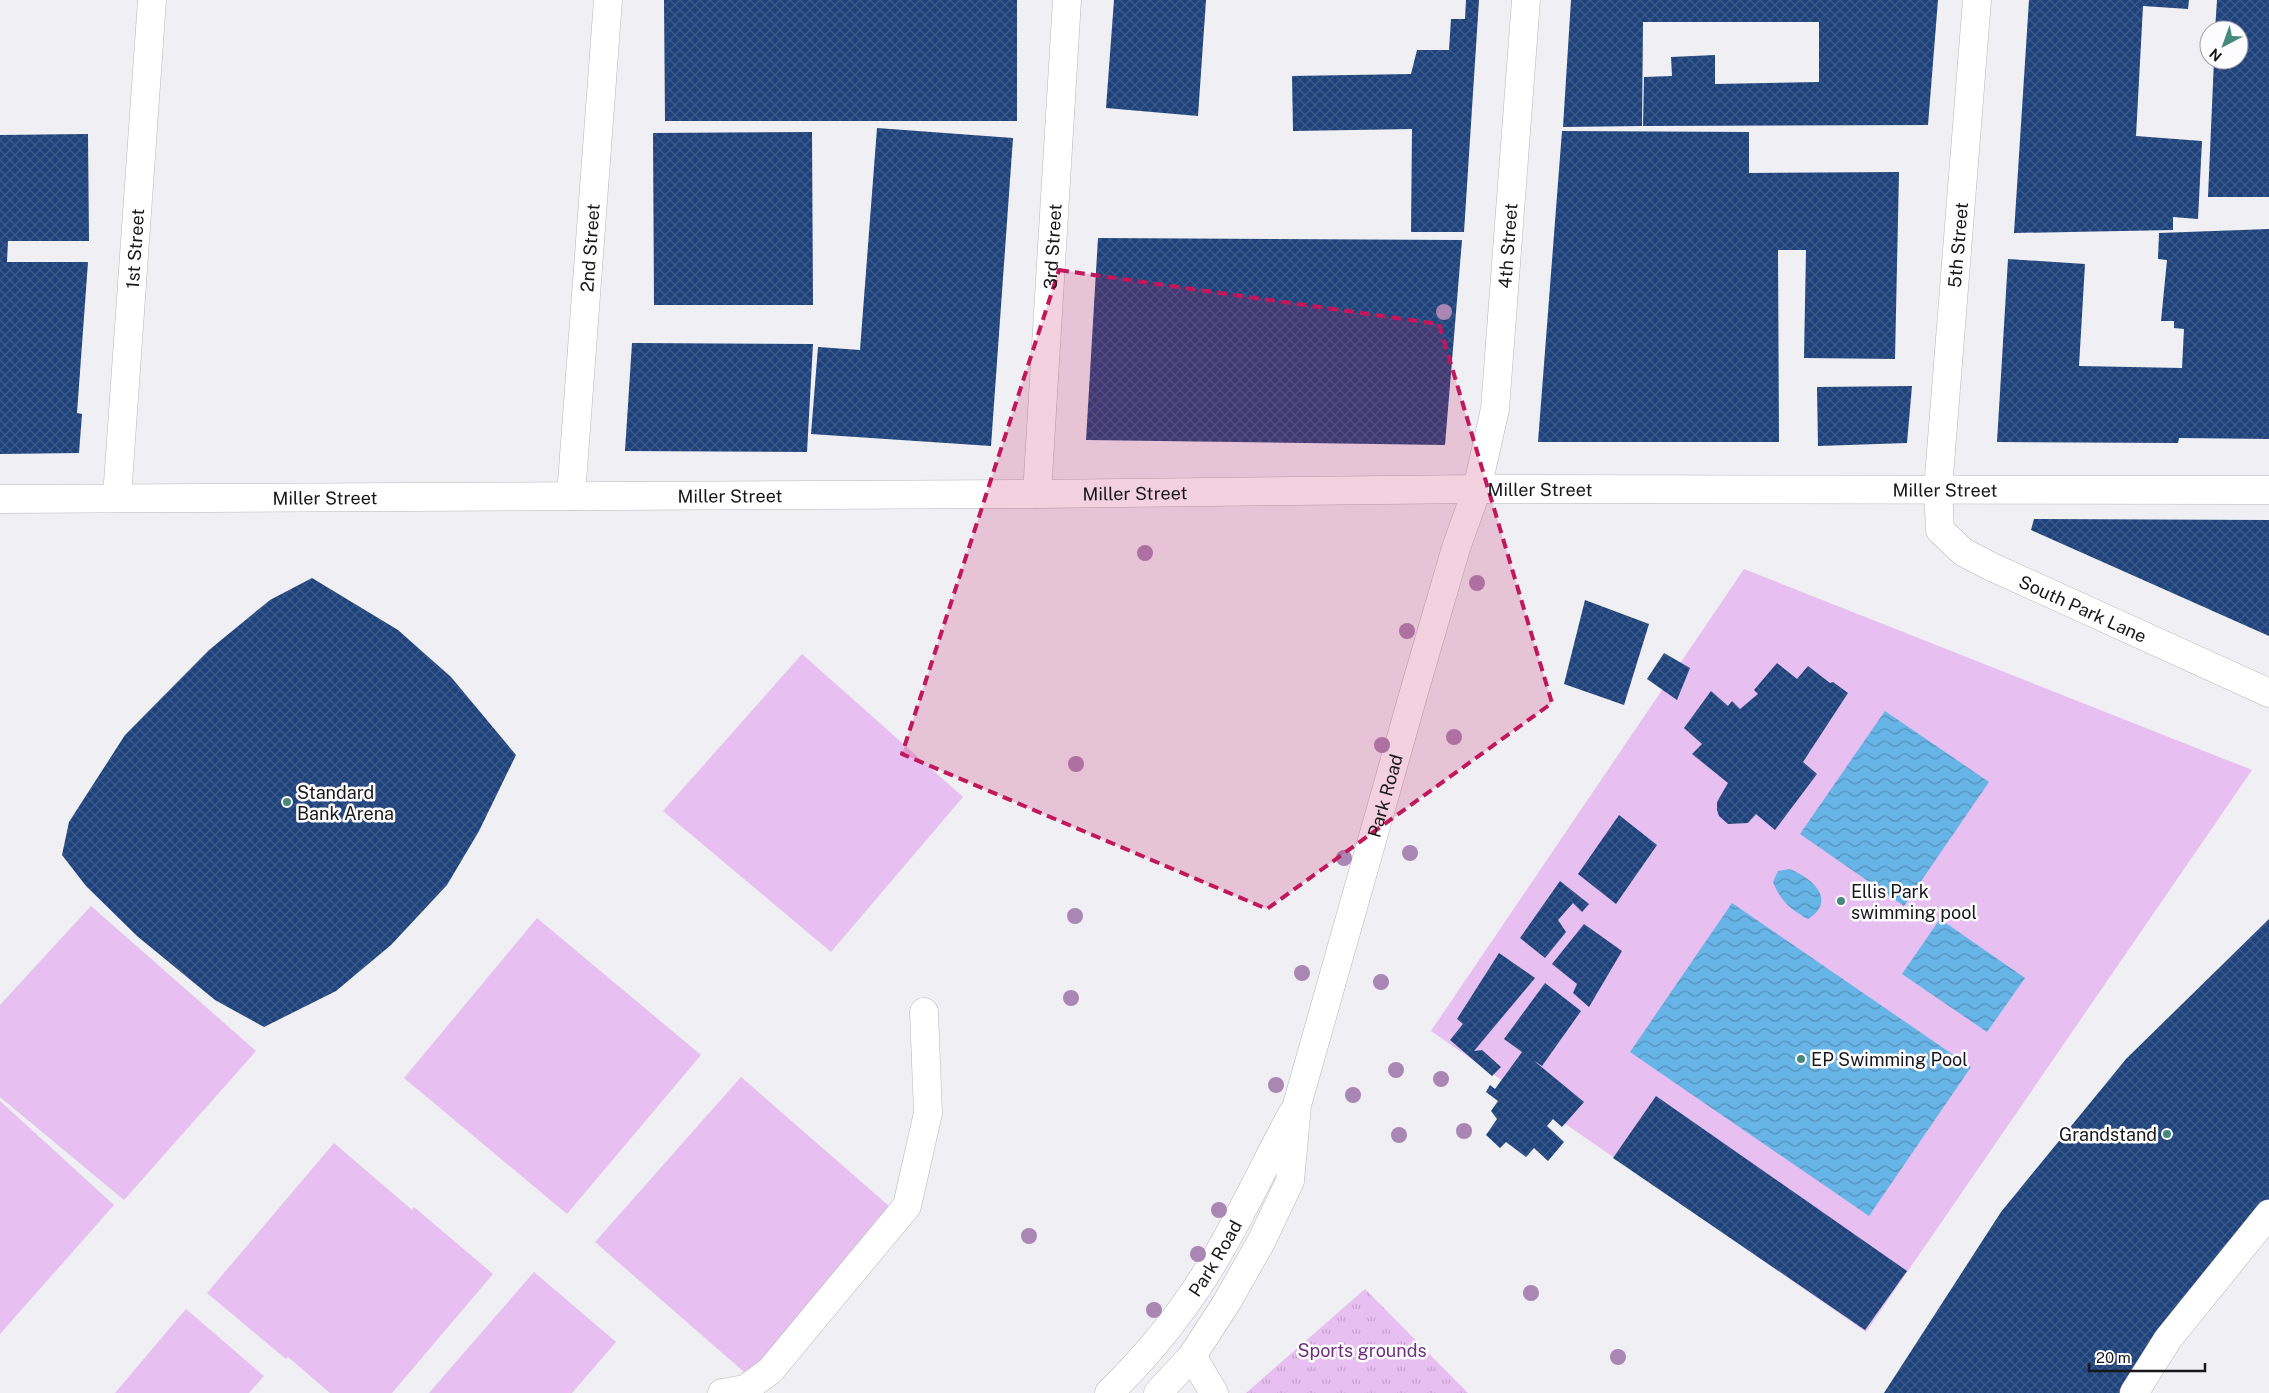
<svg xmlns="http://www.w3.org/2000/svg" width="2269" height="1393" font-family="'Public Sans',sans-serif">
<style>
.grass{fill:url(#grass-tufts)}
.pitch{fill:#e7bff1}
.water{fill:url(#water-waves)}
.building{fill:url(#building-cross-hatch)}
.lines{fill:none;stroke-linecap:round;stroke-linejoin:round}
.minor-casing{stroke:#b7b7bc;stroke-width:29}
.minor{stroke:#fff;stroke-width:28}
.tree{fill:#a986b3}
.marked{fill:#c2185b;fill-opacity:0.2;stroke:#c2185b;stroke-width:4;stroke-dasharray:10 6;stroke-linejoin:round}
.poi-dot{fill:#46897c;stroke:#fdfdff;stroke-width:2}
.labels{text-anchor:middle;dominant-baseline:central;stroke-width:5;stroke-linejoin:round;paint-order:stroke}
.street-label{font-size:18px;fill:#18181a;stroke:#fdfdff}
.poi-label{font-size:18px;fill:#18181a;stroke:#fdfdff;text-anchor:start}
.park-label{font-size:18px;fill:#6f317d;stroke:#fdfdff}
</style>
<defs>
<pattern id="grass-tufts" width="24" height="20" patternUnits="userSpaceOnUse" patternTransform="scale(1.25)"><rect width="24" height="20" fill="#e7bff1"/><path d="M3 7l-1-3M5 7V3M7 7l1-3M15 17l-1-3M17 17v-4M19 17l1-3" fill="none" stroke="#c5a3ce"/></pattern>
<pattern id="water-waves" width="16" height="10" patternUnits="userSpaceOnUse" patternTransform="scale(1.25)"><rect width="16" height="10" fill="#67b4e7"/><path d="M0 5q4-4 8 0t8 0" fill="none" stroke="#5491ba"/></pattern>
<pattern id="building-cross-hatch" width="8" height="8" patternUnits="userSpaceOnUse" patternTransform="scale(1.25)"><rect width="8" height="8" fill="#1e427b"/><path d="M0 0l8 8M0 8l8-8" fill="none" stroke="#3d5a88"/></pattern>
</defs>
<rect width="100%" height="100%" fill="#efeff4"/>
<path class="grass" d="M 1365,1289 L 1468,1393 L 1246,1393 Z"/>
<g class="pitch">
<path d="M 1744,569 L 2252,770 L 1866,1332 L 1431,1031 Z"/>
<path d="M 802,654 L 963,797 L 831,952 L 663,811 Z"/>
<path d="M 91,906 L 256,1051 L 124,1200 L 0,1097 L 0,1005 Z"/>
<path d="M 537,918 L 701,1055 L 567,1214 L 404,1078 Z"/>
<path d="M 741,1077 L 897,1213 L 751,1378 L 595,1242 Z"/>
<path d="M 0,1101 L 114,1205 L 0,1334 Z"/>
<path d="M 334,1143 L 412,1210 L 414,1207 L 493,1274 L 392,1393 L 330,1393 L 288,1357 L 286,1359 L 207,1293 Z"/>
<path d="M 534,1272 L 616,1342 L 572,1393 L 429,1393 Z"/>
<path d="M 186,1309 L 264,1376 L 249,1393 L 115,1393 Z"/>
</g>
<g class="water">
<path d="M 1885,711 L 1989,782 L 1904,906 L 1800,834 Z"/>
<path d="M 1789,869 C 1811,877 1838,900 1808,919 C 1791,910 1780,900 1773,882 L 1778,871 Z"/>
<path d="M 1732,903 L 1971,1067 L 1869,1216 L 1630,1052 Z"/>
<path d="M 1940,919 L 2025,978 L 1987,1032 L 1902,974 Z"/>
</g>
<g class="building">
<path d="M 664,0 L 1017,0 L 1017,121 L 665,121 Z"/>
<path d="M 1114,0 L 1206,0 L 1198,116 L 1106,108 Z"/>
<path d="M 1466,0 L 1479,0 L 1464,232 L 1411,232 L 1412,129 L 1293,131 L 1292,76 L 1411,74 L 1417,50 L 1449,50 L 1451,19 L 1465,19 Z"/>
<path d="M 1571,0 L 1938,0 L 1928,125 L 1643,126 L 1644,77 L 1672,76 L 1671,57 L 1715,55 L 1715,84 L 1819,82 L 1819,22 L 1643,22 L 1642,126 L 1563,127 Z"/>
<path d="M 2029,0 L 2189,0 L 2188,9 L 2143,6 L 2136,136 L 2202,141 L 2198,219 L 2173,217 L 2173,230 L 2014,233 Z"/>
<path d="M 2217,0 L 2269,0 L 2269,197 L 2208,197 L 2214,60 L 2239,60 L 2239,30 L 2215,30 Z"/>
<path d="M 877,128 L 1013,138 L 991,446 L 811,434 L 818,347 L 860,350 Z"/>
<path d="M 1562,131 L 1749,132 L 1749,173 L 1899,172 L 1895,359 L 1804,358 L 1806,250 L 1778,250 L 1779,442 L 1538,442 Z"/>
<path d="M 812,132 L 813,305 L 654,305 L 653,133 Z"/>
<path d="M 88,134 L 89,241 L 8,241 L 7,262 L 88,262 L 77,413 L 82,414 L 79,453 L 0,454 L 0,135 Z"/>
<path d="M 2269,229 L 2269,439 L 2179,438 L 2178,443 L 1997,442 L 2008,259 L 2085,264 L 2079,366 L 2182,368 L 2184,329 L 2174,328 L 2174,321 L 2161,321 L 2167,260 L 2158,259 L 2159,233 Z"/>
<path d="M 1098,238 L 1462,240 L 1445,445 L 1086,440 Z"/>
<path d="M 632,343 L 813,344 L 807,452 L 625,451 Z"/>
<path d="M 1912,386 L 1907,443 L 1818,446 L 1817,387 Z"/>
<path d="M 2034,519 L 2269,520 L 2269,636 L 2031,530 Z"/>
<path d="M 312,578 L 398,630 L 451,677 L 516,755 L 479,831 L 447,885 L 391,945 L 336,991 L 264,1027 L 215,1000 L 137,936 L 86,886 L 62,855 L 69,822 L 125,735 L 209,650 L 270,600 Z"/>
<path d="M 1585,600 L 1649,624 L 1624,705 L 1564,684 Z"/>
<path d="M 1664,653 L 1690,668 L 1677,700 L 1647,679 Z"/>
<path d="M 1777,663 L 1797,679 L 1808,666 L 1830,683 L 1833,682 L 1848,693 L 1803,762 L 1817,774 L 1775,830 L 1756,814 L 1748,823 L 1728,824 L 1719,816 L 1717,810 L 1717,802 L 1728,783 L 1692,754 L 1702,744 L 1684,728 L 1711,691 L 1728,706 L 1732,701 L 1740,709 L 1758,694 L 1754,690 Z"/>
<path d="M 1619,815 L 1657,845 L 1616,904 L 1578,874 Z"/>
<path d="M 1560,881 L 1589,904 L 1582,912 L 1573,903 L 1558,920 L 1566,932 L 1545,958 L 1520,938 Z"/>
<path d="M 2269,919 L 2269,1209 L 2129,1393 L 1884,1393 L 2001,1212 L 2126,1059 Z"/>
<path d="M 1584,924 L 1622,951 L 1589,1007 L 1573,993 L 1577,984 L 1552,964 Z"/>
<path d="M 1499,953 L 1535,978 L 1474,1051 L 1482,1050 L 1501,1067 L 1492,1076 L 1450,1040 L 1463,1024 L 1457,1019 Z"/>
<path d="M 1545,983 L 1581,1011 L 1542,1066 L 1533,1060 L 1584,1102 L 1562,1127 L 1553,1119 L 1547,1126 L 1564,1142 L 1548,1161 L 1534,1148 L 1526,1157 L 1506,1142 L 1500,1148 L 1486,1135 L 1497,1119 L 1491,1111 L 1498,1101 L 1486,1092 L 1490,1085 L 1495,1089 L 1522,1052 L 1504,1039 Z"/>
<path d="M 1656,1096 L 1907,1271 L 1865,1330 L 1613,1158 Z"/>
</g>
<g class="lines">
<defs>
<g id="minor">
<path id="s1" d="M 1977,0 L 1938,489 L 1940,530 L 1963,552 L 1992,567 L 2269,693"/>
<path id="s2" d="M 1037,494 L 1067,0"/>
<path id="s3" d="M 571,496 L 608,0"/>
<path id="s4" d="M 117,497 L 152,0"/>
<path id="s5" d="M 0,499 L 1037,494 L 1477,489 L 2269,490"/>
<path d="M 1192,1356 L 1214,1393"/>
<path d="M 722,1393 L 745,1389 L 770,1371 L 907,1206 L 928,1113 L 924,1012"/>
<path id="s6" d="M 1109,1393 C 1147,1356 1181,1314 1209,1269 C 1240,1219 1264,1165 1292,1114"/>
<path id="s7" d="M 1158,1393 L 1192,1356 L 1227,1302 L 1261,1242 L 1290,1181 L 1297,1105 L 1416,685 L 1456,548 L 1477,489 L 1495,409 L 1526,0"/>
<path d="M 2134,1393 L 2168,1339 L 2269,1214"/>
</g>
</defs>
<use href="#minor" class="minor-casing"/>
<use href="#minor" class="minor"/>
</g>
<g class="tree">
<circle cx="1444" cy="312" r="8"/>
<circle cx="1145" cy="553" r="8"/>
<circle cx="1477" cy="583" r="8"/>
<circle cx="1407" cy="631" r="8"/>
<circle cx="1454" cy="737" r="8"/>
<circle cx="1382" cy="745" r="8"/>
<circle cx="1076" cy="764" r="8"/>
<circle cx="1410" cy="853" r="8"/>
<circle cx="1344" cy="858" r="8"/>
<circle cx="1075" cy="916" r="8"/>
<circle cx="1302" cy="973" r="8"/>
<circle cx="1381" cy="982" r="8"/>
<circle cx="1071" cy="998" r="8"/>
<circle cx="1396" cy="1070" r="8"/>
<circle cx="1441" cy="1079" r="8"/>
<circle cx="1276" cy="1085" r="8"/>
<circle cx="1353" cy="1095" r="8"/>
<circle cx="1464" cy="1131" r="8"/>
<circle cx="1399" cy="1135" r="8"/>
<circle cx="1219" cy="1210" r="8"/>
<circle cx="1029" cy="1236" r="8"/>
<circle cx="1198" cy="1254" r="8"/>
<circle cx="1531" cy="1293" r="8"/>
<circle cx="1154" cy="1310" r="8"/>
<circle cx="1618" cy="1357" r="8"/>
</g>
<path class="marked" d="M 1059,270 L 1439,324 L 1552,703 L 1267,909 L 902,754 Z"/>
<g class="poi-dot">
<circle cx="287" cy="802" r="5"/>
<circle cx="1841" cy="901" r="5"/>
<circle cx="1801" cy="1059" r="5"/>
<circle cx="2167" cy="1134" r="5"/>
</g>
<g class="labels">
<g class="street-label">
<text stroke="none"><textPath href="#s7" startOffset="1215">4th Street</textPath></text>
<text transform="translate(1958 245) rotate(-85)">5th Street</text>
<text stroke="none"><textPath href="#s2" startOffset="248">3rd Street</textPath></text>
<text stroke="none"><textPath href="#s3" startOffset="249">2nd Street</textPath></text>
<text stroke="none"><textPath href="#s4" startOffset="249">1st Street</textPath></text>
<text stroke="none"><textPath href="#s5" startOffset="1540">Miller Street</textPath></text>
<text stroke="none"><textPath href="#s5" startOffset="1945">Miller Street</textPath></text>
<text stroke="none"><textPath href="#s5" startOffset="1135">Miller Street</textPath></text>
<text stroke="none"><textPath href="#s5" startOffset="730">Miller Street</textPath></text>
<text stroke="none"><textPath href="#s5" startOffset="325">Miller Street</textPath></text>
<text stroke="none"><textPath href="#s1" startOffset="696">South Park Lane</textPath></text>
<text stroke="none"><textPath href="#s7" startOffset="649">Park Road</textPath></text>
<text stroke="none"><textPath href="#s6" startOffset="172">Park Road</textPath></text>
</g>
<g class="poi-label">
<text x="297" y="792">Standard<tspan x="297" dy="21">Bank Arena</tspan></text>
<text x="1851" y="891">Ellis Park<tspan x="1851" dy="21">swimming pool</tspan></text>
<text x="1811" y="1059">EP Swimming Pool</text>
<text x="2157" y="1134" text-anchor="end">Grandstand</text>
</g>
<g class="park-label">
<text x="1362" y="1350">Sports grounds</text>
</g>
</g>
<g transform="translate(2224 45) rotate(221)"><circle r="24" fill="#fdfdff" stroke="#a1a1a3"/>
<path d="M0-4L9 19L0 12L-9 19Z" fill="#46897c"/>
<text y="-8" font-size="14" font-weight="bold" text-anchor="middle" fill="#18181a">N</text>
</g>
<path d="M2089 1363v8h116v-8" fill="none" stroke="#18181a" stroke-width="2.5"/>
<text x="2096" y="1363" font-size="15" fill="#18181a" stroke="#fdfdff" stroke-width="4" paint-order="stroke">20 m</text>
</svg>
